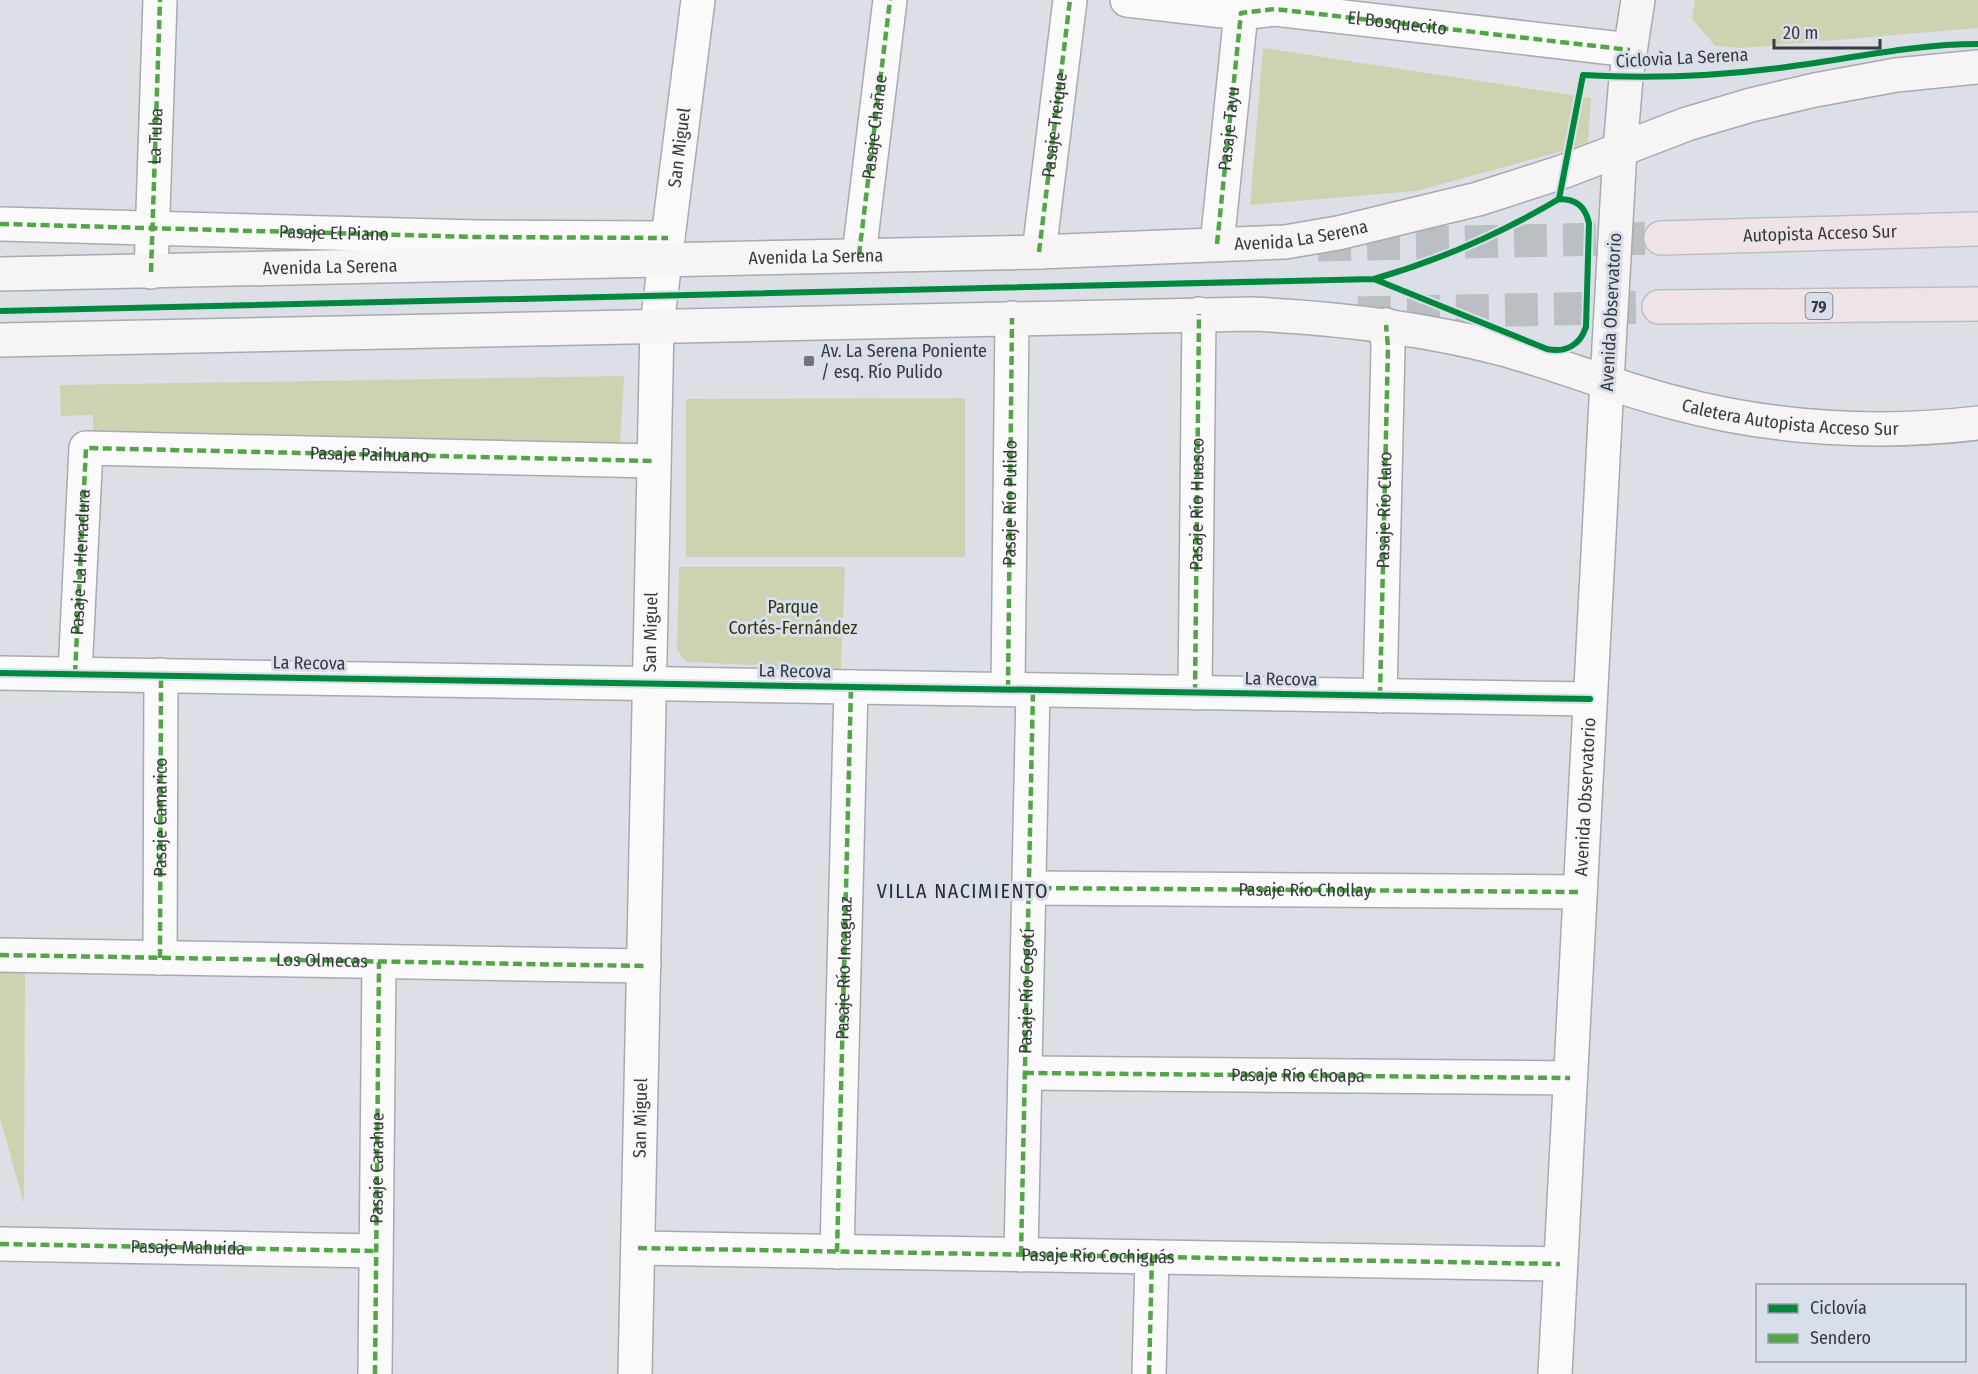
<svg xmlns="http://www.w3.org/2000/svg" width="1978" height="1374" font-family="'Fira Sans Condensed',sans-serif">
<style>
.green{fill:#cdd3b1}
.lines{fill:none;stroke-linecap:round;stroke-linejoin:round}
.highway-tunnel{stroke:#bbbfc4;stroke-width:33;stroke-dasharray:33 16;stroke-linecap:butt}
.street-casing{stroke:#a7aaae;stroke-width:36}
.secondary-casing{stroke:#a7aaae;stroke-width:36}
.highway-casing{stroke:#bbbec1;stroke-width:36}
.street{stroke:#fafafb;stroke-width:33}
.secondary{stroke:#f6f4f5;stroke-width:33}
.highway{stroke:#eee4e8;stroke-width:33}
.quiet{stroke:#53a646;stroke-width:4.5;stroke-dasharray:9 4.5;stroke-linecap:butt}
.cycleway-casing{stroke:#d8dfea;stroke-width:10}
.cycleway{stroke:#00873e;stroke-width:6}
.poi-dot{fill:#717479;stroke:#d8dfea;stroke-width:2}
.labels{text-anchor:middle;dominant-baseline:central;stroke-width:6;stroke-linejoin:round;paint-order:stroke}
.shield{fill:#d8dfea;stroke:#676c72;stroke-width:1.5}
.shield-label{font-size:16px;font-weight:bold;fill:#373a3e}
.street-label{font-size:18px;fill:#373a3e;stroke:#d8dfea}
.poi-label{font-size:18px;fill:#373a3e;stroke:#d8dfea;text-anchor:start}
.park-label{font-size:18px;fill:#323610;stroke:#d8dfea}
.neighbourhood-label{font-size:20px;letter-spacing:1.5px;fill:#272c34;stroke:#d8dfea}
</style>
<rect width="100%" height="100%" fill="#dce0e6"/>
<g class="green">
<path d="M 1695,0 L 1978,0 L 1978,28 L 1743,48 L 1715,46 L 1692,19 Z"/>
<path d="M 1263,48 L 1591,98 L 1588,144 L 1416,191 L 1250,205 Z"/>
<path d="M 624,376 L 620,446 L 93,441 L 93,415 L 61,416 L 60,385 Z"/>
<path d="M 965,398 L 965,557 L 686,557 L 686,399 Z"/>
<path d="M 679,567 L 845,567 L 841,669 L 686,662 L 677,650 Z"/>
<path d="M 0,972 L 25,973 L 24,1204 L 0,1118 Z"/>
</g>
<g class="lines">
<g class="highway-tunnel">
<path d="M 1318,245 L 1661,238"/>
<path d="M 1358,313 L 1659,307"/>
</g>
<defs>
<g id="street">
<path id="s1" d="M 1127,0 L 1241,13 L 1275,9 L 1630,50"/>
<path id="s2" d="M 0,224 L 476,237 L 668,238"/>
<path d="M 1217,244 L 1241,13"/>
<path d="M 1039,252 L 1070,0"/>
<path d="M 859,255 L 890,0"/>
<path id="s3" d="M 151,272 L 160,0"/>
<path d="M 0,673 L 1590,699"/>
<path id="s4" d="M 75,674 L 86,448 L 654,461"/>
<path id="s5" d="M 1008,689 L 1012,318"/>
<path id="s6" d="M 1195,693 L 1199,314"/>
<path d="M 1380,696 L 1388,347 L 1386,325"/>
<path id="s7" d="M 1029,888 L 1580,892"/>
<path d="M 0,955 L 644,966"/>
<path d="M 160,958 L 161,675"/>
<path id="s8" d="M 1025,1073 L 1570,1078"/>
<path id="s9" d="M 0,1244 L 376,1251"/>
<path d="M 638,1248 L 1560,1264"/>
<path d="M 837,1252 L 851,687"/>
<path id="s10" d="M 1021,1255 L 1033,690"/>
<path id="s11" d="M 375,1374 L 379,962"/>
<path id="s12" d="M 635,1374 L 657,325 L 698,0"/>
<path d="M 1149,1374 L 1152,1257"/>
<path id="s13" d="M 1555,1374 L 1607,382"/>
</g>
<g id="secondary">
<path id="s14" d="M 0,274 L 1039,252 L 1285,242 L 1338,233 L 1478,199 L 1562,172 L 1687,124 L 1751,105 L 1815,90 L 1896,75 L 1978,67"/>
<path id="s15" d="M 0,340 L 1252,314 C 1336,318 1417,327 1499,348 C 1559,364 1616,388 1676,403 C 1773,429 1879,435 1978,423"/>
<path d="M 1607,382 L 1620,150 L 1626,78 L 1638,0"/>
</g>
<g id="highway">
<path id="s16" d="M 1661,238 L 1978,229"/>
<path d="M 1659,307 L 1978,304"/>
</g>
</defs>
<use href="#street" class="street-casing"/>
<use href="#secondary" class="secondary-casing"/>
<use href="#highway" class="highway-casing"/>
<use href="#street" class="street"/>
<use href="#secondary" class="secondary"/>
<use href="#highway" class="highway"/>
<g class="quiet">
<path d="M 0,224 L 476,237 L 668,238"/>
<path id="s17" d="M 1217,244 L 1241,13 L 1275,9 L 1630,50"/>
<path id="s18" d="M 1039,252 L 1070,0"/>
<path id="s19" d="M 859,255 L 890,0"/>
<path d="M 151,272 L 160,0"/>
<path d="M 75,674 L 86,448 L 654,461"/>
<path d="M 1008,689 L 1012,318"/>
<path d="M 1195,693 L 1199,314"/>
<path id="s20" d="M 1380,696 L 1388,347 L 1386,325"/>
<path d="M 1029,888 L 1580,892"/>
<path id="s21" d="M 0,955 L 644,966"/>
<path id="s22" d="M 160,958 L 161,675"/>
<path d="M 1025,1073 L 1570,1078"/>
<path d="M 0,1244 L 376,1251"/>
<path id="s23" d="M 638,1248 L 1560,1264"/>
<path id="s24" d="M 837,1252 L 851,687"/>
<path d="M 1021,1255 L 1033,690"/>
<path d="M 375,1374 L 379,962"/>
<path d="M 1149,1374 L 1152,1257"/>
</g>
<defs>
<g id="cycleway">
<path d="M 1559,199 L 1583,75 C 1647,79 1715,76 1779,68 C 1845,60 1911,44 1978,44"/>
<path d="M 0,311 L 1374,279 C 1440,260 1500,234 1559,199 C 1576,199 1585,206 1589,223 L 1586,327 C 1580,345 1566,353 1547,349 L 1374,279"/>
<path d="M 0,673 L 1590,699"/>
</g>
</defs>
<use href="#cycleway" class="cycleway-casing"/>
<use href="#cycleway" class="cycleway"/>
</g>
<rect class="poi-dot" x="803" y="355" width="12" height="12" rx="3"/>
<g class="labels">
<rect class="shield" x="1805.5" y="293" width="27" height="26" rx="4.5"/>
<g class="shield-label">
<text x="1819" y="306">79</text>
</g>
<g class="street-label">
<text stroke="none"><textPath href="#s1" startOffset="272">El Bosquecito</textPath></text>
<text transform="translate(1682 58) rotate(-3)">Ciclovìa La Serena</text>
<text stroke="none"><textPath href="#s18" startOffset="128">Pasaje Treique</textPath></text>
<text stroke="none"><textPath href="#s19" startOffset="129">Pasaje Chañae</textPath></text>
<text stroke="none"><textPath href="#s17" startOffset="116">Pasaje Tayu</textPath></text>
<text stroke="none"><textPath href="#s3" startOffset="136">La Tuba</textPath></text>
<text stroke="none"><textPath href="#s12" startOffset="1228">San Miguel</textPath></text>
<text stroke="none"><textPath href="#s2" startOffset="334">Pasaje El Piano</textPath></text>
<text stroke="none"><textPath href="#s16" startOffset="159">Autopista Acceso Sur</textPath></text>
<text stroke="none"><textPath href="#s14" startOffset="1302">Avenida La Serena</textPath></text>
<text stroke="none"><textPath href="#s14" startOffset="816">Avenida La Serena</textPath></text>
<text stroke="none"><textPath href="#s14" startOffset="330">Avenida La Serena</textPath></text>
<text transform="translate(1611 312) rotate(-87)">Avenida Observatorio</text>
<text stroke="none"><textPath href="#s15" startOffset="1803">Caletera Autopista Acceso Sur</textPath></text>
<text stroke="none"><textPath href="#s4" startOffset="510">Pasaje Paihuano</textPath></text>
<text stroke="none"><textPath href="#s6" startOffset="189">Pasaje Río Huasco</textPath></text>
<text stroke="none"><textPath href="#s5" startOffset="186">Pasaje Río Pulido</textPath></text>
<text stroke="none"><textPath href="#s20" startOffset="186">Pasaje Río Claro</textPath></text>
<text stroke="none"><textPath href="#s4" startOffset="112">Pasaje La Herradura</textPath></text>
<text stroke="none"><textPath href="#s12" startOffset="742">San Miguel</textPath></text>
<text transform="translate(309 663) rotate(1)">La Recova</text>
<text transform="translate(795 671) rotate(1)">La Recova</text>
<text transform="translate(1281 679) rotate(1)">La Recova</text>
<text stroke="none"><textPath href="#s13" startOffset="578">Avenida Observatorio</textPath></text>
<text stroke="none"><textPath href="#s22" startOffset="141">Pasaje Camarico</textPath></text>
<text stroke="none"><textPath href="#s7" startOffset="276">Pasaje Río Chollay</textPath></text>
<text stroke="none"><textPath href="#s21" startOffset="322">Los Olmecas</textPath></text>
<text stroke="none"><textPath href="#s24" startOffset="284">Pasaje Río Incaguaz</textPath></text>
<text stroke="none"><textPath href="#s10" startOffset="264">Pasaje Río Cogotí</textPath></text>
<text stroke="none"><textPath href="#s8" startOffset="273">Pasaje Río Choapa</textPath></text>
<text stroke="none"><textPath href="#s12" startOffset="256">San Miguel</textPath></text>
<text stroke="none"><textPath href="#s11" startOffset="206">Pasaje Carahue</textPath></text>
<text stroke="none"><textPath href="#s9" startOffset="188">Pasaje Mahuida</textPath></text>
<text stroke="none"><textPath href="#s23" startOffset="460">Pasaje Río Cochiguás</textPath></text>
</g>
<g class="poi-label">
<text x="821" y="351">Av. La Serena Poniente<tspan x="821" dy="21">/ esq. Río Pulido</tspan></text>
</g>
<g class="park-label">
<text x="793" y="607">Parque<tspan x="793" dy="21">Cortés-Fernández</tspan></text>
</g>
<g class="neighbourhood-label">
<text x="963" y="891">VILLA NACIMIENTO</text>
</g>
</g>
<rect x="1756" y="1284" width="210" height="78" fill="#d8dfea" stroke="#989da5" stroke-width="1.5"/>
<rect x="1768" y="1304" width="30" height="9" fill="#00873e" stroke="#989da5" stroke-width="1.5"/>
<text x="1810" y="1314" font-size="18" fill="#373a3e">Ciclovía</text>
<rect x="1768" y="1334" width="30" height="9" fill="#53a646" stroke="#989da5" stroke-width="1.5"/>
<text x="1810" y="1344" font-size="18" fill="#373a3e">Sendero</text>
<path d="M1774 39v9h106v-9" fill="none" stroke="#373a3e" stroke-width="3"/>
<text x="1783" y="39" font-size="18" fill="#373a3e" stroke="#d8dfea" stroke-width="4.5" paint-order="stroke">20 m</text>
</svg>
